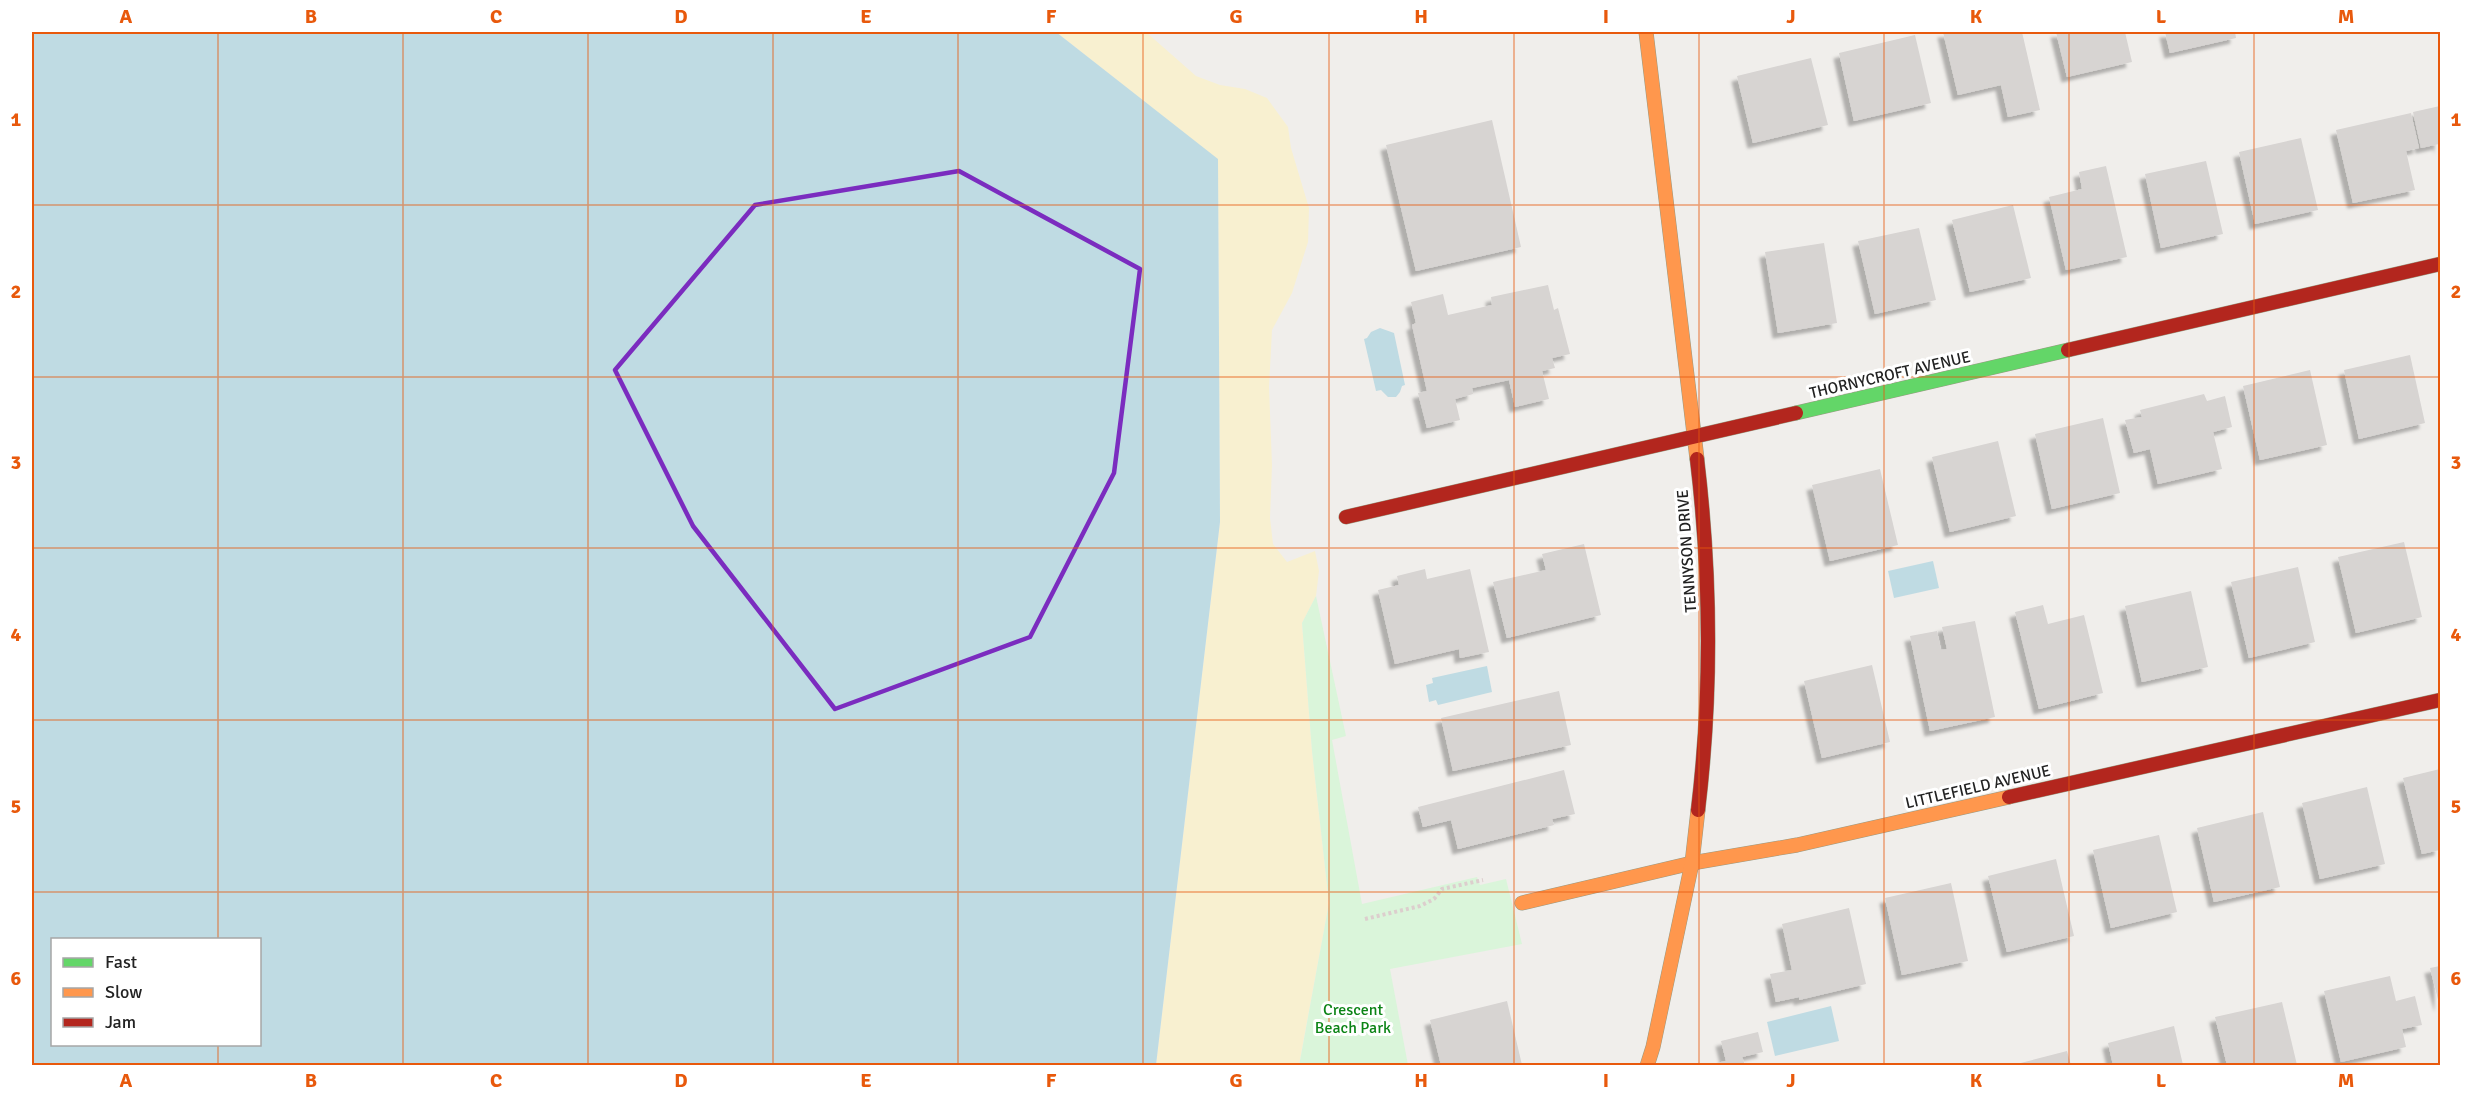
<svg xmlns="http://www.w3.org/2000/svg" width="2472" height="1097" font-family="Signika,sans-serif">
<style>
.sand{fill:#f8f0d0}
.park{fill:#daf5da}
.water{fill:#bfdbe3;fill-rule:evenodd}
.building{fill:#d7d4d2;filter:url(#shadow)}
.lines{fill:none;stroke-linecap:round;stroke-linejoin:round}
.fast-casing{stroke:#999a82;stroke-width:15}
.slow-casing{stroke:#999a82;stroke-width:15}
.jam-casing{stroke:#999a82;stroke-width:15}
.path{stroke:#dccecd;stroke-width:4;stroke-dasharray:3 3;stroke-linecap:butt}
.fast{stroke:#63d668;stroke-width:14}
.slow{stroke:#ff974d;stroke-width:14}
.jam{stroke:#b3261e;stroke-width:14}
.marked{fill:none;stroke:#7b2cbf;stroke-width:4.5;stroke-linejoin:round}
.grid{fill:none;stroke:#e8590c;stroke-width:1.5;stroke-opacity:0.55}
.labels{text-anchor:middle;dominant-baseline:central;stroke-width:6;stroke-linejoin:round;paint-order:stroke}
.street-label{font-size:16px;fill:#222;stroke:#fff}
.park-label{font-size:16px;fill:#0c8416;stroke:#fff}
.neatline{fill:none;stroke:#e8590c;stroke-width:2}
.grid-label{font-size:20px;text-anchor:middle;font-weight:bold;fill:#e8590c}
</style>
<defs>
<filter id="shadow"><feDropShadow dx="-5.5" dy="5.5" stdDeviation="1.5" flood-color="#0004"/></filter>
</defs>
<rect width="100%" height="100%" fill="#f0eeeb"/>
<path class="sand" d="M 1056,32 L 1146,32 L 1196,76 L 1220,85 L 1245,89 L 1267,98 L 1288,127 L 1291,148 L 1309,208 L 1308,242 L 1292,293 L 1272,330 L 1269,387 L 1272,465 L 1270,518 L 1273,544 L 1287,562 L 1315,551 L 1319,571 L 1316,596 L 1302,623 L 1312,751 L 1329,903 L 1299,1065 L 1156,1065 L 1220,522 L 1218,160 Z"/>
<path class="park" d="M 1316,596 L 1346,736 L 1332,740 L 1362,904 L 1477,877 L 1480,885 L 1506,879 L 1522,944 L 1390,969 L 1408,1065 L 1299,1066 L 1329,903 L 1312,751 L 1302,623 Z"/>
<g class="water">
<path d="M 32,32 L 1056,32 L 1218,159 L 1220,522 L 1156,1065 L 32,1065 ZM 52,940 L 260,940 L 260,1044 L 52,1044 Z"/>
<path d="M 1380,328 L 1394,333 L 1405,385 L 1402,386 L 1400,392 L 1396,397 L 1388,397 L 1381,390 L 1376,391 L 1364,339 L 1367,338 L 1371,332 Z"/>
<path d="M 1933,561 L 1939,588 L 1894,598 L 1888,571 Z"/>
<path d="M 1487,666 L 1492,692 L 1438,705 L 1436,700 L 1429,702 L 1426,685 L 1433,683 L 1432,678 Z"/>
<path d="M 1831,1006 L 1839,1041 L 1775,1056 L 1767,1022 Z"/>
</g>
<g class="building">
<path d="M 1943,32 L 2022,32 L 2040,110 L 2008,117 L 2001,85 L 1958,95 Z"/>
<path d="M 2056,32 L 2125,32 L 2132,62 L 2067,77 Z"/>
<path d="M 2165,32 L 2235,32 L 2236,38 L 2170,53 Z"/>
<path d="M 1915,35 L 1931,103 L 1854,121 L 1839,53 Z"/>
<path d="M 1811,58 L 1828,125 L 1753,143 L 1737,76 Z"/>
<path d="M 2440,106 L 2440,149 L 2439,144 L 2421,148 L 2413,112 Z"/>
<path d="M 2411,113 L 2419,148 L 2406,151 L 2415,190 L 2353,203 L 2336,130 Z"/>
<path d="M 1492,120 L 1521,247 L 1416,271 L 1386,145 Z"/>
<path d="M 2301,138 L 2318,210 L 2255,224 L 2239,152 Z"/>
<path d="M 2206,161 L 2223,234 L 2161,248 L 2145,174 Z"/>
<path d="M 2106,166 L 2127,257 L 2066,270 L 2049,197 L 2082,189 L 2079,172 Z"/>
<path d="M 2013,205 L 2031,278 L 1970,292 L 1952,220 Z"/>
<path d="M 1919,228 L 1936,300 L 1875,314 L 1858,241 Z"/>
<path d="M 1824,243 L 1837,323 L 1778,333 L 1765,252 Z"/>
<path d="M 1548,285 L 1554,310 L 1558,308 L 1570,354 L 1552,358 L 1555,368 L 1542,371 L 1549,399 L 1515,407 L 1509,380 L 1472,388 L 1473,394 L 1455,399 L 1460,420 L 1427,428 L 1418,393 L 1427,391 L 1412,325 L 1416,323 L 1411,302 L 1443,294 L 1448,315 L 1492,305 L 1491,297 Z"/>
<path d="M 2410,355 L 2425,423 L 2359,439 L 2344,370 Z"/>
<path d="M 2310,370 L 2327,445 L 2260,460 L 2243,386 Z"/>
<path d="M 2204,394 L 2207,401 L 2225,396 L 2232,427 L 2213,432 L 2222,469 L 2158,484 L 2150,449 L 2134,453 L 2125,420 L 2142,417 L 2140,410 Z"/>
<path d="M 2103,418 L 2120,493 L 2052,509 L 2035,434 Z"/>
<path d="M 1998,441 L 2016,516 L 1950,532 L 1932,457 Z"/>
<path d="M 1880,469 L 1898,545 L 1830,561 L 1812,485 Z"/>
<path d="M 2404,542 L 2422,617 L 2356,633 L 2338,557 Z"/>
<path d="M 1584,544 L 1601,615 L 1507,638 L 1493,582 L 1546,570 L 1542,554 Z"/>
<path d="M 2298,567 L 2315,642 L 2249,658 L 2231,582 Z"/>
<path d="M 1425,569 L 1427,579 L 1470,569 L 1489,652 L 1460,658 L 1459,649 L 1395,664 L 1378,590 L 1399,585 L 1397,576 Z"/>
<path d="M 2191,591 L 2208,667 L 2142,682 L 2125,606 Z"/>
<path d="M 2043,605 L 2048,624 L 2084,615 L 2103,693 L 2039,709 L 2015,612 Z"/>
<path d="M 1975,621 L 1995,717 L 1930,731 L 1910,636 L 1937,631 L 1941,650 L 1947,649 L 1942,627 Z"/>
<path d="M 1872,665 L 1890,742 L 1822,758 L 1804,681 Z"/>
<path d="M 1559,691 L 1571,745 L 1453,771 L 1441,718 Z"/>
<path d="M 2440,769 L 2440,850 L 2422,854 L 2403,778 Z"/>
<path d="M 1564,770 L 1575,814 L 1552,819 L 1554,825 L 1458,849 L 1451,820 L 1423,827 L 1418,807 Z"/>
<path d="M 2367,787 L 2385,864 L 2320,879 L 2302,803 Z"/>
<path d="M 2263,812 L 2280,887 L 2214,902 L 2197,828 Z"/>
<path d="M 2159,835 L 2177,912 L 2111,928 L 2093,850 Z"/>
<path d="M 2056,859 L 2074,936 L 2007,952 L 1988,876 Z"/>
<path d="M 1951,883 L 1968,961 L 1902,975 L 1885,898 Z"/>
<path d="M 1849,908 L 1866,984 L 1799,1000 L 1799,997 L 1776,1002 L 1770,974 L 1792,970 L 1782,924 Z"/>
<path d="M 2440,966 L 2440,1007 L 2430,968 Z"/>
<path d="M 2390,976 L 2396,1001 L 2415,996 L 2422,1025 L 2402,1029 L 2406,1047 L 2341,1062 L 2324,991 Z"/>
<path d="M 1507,1001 L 1522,1065 L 1441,1065 L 1430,1020 Z"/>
<path d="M 2282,1002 L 2297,1065 L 2227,1065 L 2215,1017 Z"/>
<path d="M 2174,1026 L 2183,1065 L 2113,1065 L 2108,1043 Z"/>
<path d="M 1758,1032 L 1763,1052 L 1742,1057 L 1745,1065 L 1716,1065 L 1716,1063 L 1726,1061 L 1721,1041 Z"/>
<path d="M 2067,1051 L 2071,1065 L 2013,1065 Z"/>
</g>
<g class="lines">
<defs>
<path id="fast" d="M 1796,413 L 2068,350"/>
<g id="slow">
<path d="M 1646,32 L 1697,459"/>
<path d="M 1522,903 L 1692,863 L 1797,845 L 2009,797"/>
<path d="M 1647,1066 L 1653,1047 L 1692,863 L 1698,810"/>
</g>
<g id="jam">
<path d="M 2068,350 L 2440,264"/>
<path d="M 1697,459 C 1711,576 1712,693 1698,810"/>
<path d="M 1346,517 L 1796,413"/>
<path d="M 2009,797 L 2440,700"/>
</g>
</defs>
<use href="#fast" class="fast-casing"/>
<use href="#slow" class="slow-casing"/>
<use href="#jam" class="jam-casing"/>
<path class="path" d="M 1365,919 L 1420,906 L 1434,899 L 1442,889 L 1483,880"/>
<use href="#fast" class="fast"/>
<use href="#slow" class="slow"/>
<use href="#jam" class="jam"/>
</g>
<path class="marked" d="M 959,171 L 1140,269 L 1114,473 L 1030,637 L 835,709 L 693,526 L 615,370 L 755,205 Z"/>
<path class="grid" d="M 218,32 L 218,940M 403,32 L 403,1066M 588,32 L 588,1066M 773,32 L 773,1066M 958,32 L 958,1066M 1143,32 L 1143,1066M 1329,32 L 1329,1066M 1514,32 L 1514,1066M 1699,32 L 1699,1066M 1884,32 L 1884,1066M 2069,32 L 2069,1066M 2254,32 L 2254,1066M 32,205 L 2440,205M 32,377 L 2440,377M 32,548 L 2440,548M 32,720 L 2440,720M 32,892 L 2440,892M 218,1044 L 218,1066"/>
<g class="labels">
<g class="street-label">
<text transform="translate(1890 375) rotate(-13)">THORNYCROFT AVENUE</text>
<text transform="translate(1687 551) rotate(-94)">TENNYSON DRIVE</text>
<text transform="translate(1978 787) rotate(-13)">LITTLEFIELD AVENUE</text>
</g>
<g class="park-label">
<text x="1353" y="1010">Crescent<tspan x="1353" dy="18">Beach Park</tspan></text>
</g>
</g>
<rect width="2472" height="1097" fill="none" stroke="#ffffff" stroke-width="66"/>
<rect x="51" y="938" width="210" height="108" fill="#ffffff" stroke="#a7a7a7" stroke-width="1.5"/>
<rect x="63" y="958" width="30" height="9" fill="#63d668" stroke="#a7a7a7" stroke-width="1.5"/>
<text x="105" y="968" font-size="18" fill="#222222">Fast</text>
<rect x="63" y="988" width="30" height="9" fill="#ff974d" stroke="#a7a7a7" stroke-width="1.5"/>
<text x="105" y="998" font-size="18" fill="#222222">Slow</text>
<rect x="63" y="1018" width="30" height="9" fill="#b3261e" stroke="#a7a7a7" stroke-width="1.5"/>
<text x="105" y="1028" font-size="18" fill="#222222">Jam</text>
<rect x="33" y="33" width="2406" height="1031" class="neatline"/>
<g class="grid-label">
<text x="126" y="23">A</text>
<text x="311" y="23">B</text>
<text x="496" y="23">C</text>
<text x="681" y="23">D</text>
<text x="866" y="23">E</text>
<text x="1051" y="23">F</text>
<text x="1236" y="23">G</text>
<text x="1421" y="23">H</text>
<text x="1606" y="23">I</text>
<text x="1791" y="23">J</text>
<text x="1976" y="23">K</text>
<text x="2161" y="23">L</text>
<text x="2346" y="23">M</text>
<text x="16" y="126">1</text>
<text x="2456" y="126">1</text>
<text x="16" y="298">2</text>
<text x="2456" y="298">2</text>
<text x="16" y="469">3</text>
<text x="2456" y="469">3</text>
<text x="16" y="641">4</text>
<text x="2456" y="641">4</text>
<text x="16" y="813">5</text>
<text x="2456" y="813">5</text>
<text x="16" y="985">6</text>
<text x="2456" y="985">6</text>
<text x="126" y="1087">A</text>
<text x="311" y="1087">B</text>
<text x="496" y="1087">C</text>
<text x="681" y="1087">D</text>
<text x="866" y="1087">E</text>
<text x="1051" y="1087">F</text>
<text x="1236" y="1087">G</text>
<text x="1421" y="1087">H</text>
<text x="1606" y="1087">I</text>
<text x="1791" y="1087">J</text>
<text x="1976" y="1087">K</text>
<text x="2161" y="1087">L</text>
<text x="2346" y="1087">M</text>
</g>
</svg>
